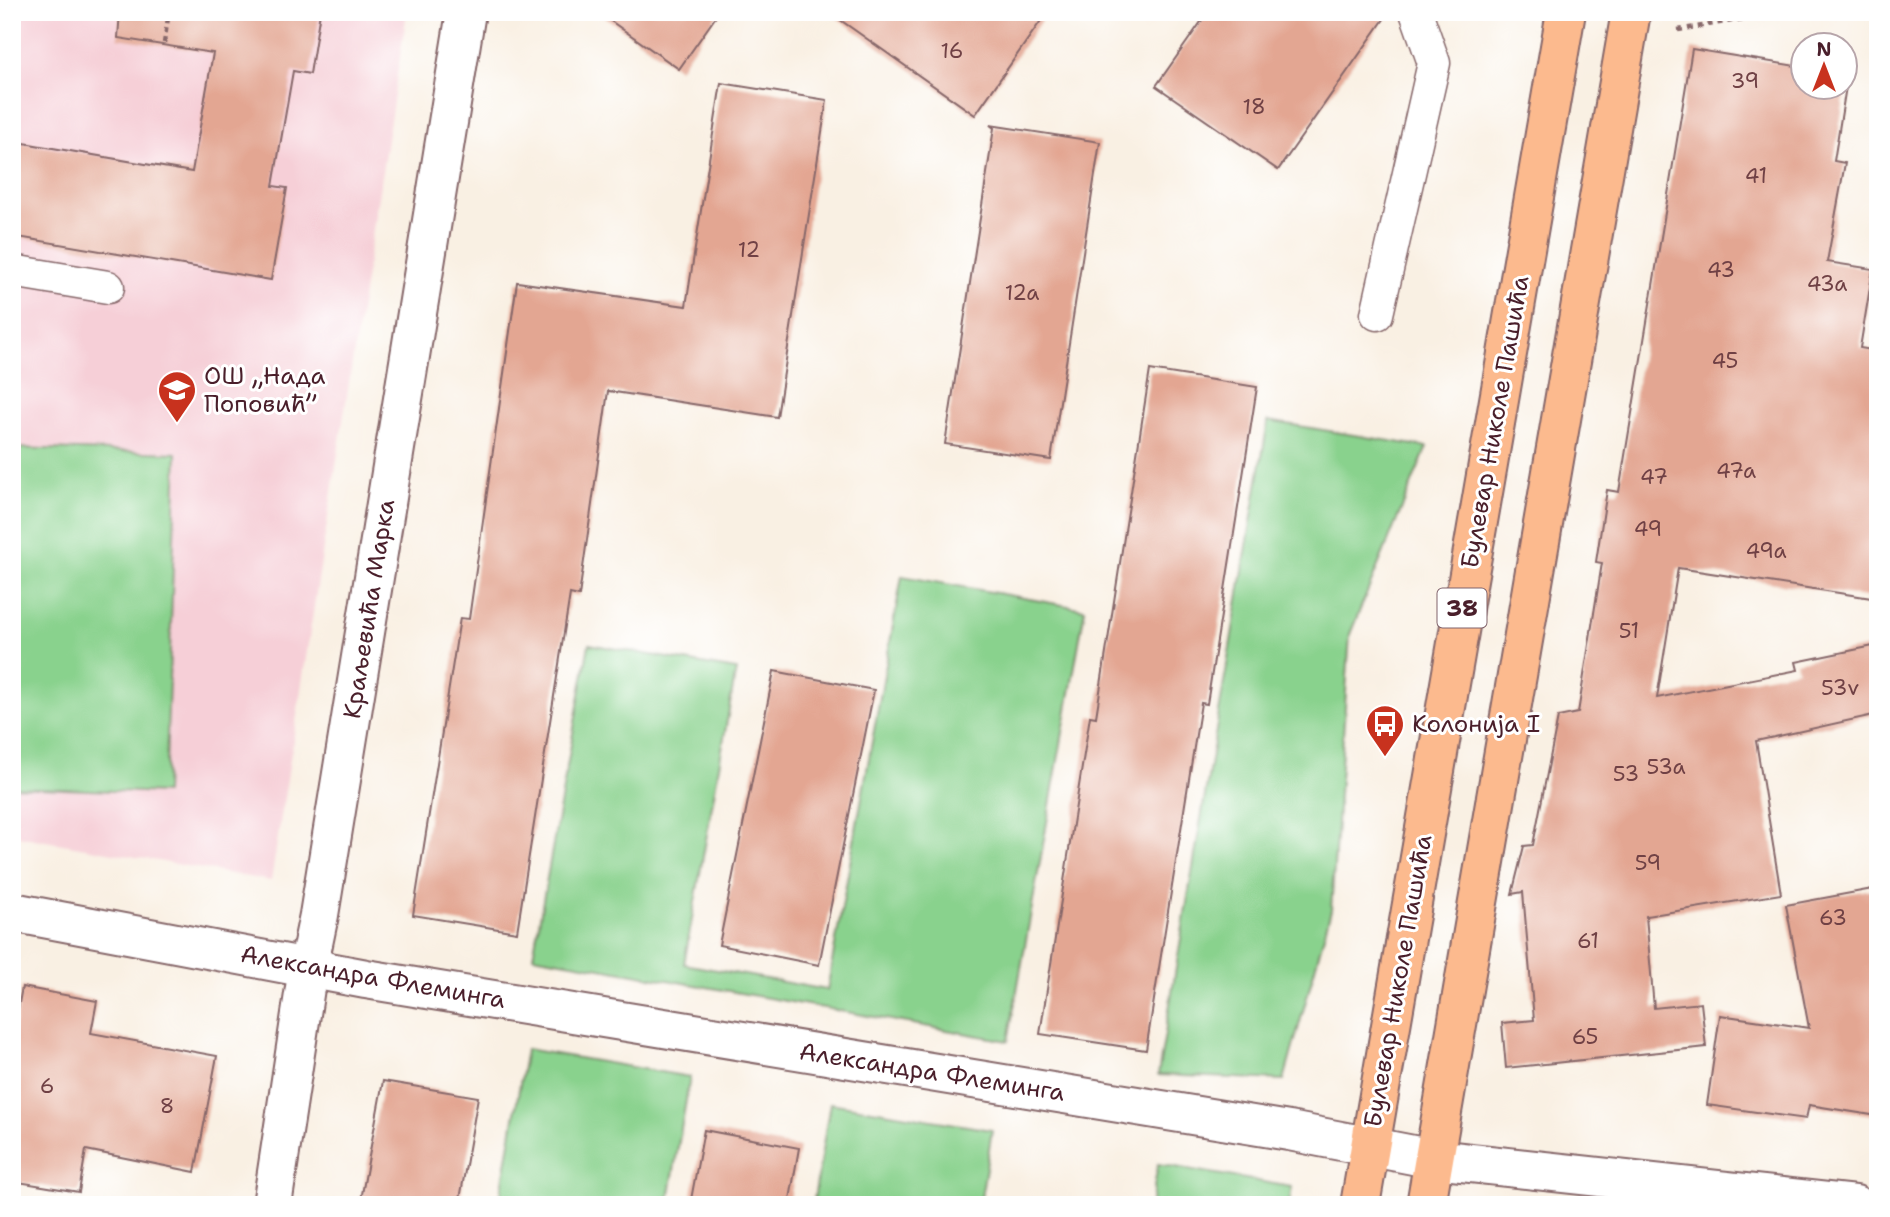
<svg xmlns="http://www.w3.org/2000/svg" width="1890" height="1217" font-family="'Shantell Sans',sans-serif">
<style>
.built{fill:#f6cfd7}
.green{fill:#89d28d;stroke:#6a785c;stroke-width:2}
.building{fill:#e3a692}
.lines{fill:none;stroke-linecap:round;stroke-linejoin:round}
.lane-casing{stroke:#87686b;stroke-width:35}
.street-casing{stroke:#87686b;stroke-width:42}
.primary-casing{stroke:#87686b;stroke-width:42}
.path{stroke:#87686b;stroke-width:4.5;stroke-dasharray:5 5;stroke-linecap:butt}
.lane{stroke:#fff;stroke-width:32}
.street{stroke:#fff;stroke-width:38}
.primary{stroke:#fcba8e;stroke-width:38}
.labels{text-anchor:middle;dominant-baseline:central;stroke-width:6;stroke-linejoin:round;paint-order:stroke}
.number-label{font-size:21px;fill:#704145}
.shield{fill:#fff;stroke:#80626b;stroke-width:2}
.shield-label{font-size:23px;font-weight:bold;fill:#4a1f2b}
.poi-label{font-size:24px;fill:#4a1f2b;stroke:#fff;text-anchor:start}
.street-label{font-size:24px;fill:#4a1f2b;stroke:#fff}
</style>
<rect width="100%" height="100%" fill="#fff"/>
<filter id="ink" filterUnits="userSpaceOnUse"><feTurbulence type="fractalNoise" baseFrequency=".0143" numOctaves="2"/><feDisplacementMap in="SourceGraphic" scale="14" xChannelSelector="R" yChannelSelector="G"/><feConvolveMatrix kernelMatrix="1 2 1 2 8 2 1 2 1" color-interpolation-filters="sRGB"/></filter>
<filter id="wash" filterUnits="userSpaceOnUse"><feTurbulence type="fractalNoise" baseFrequency=".00686" numOctaves="4" result="noise"/><feDisplacementMap in="SourceGraphic" scale="28" xChannelSelector="R" yChannelSelector="G"/><feGaussianBlur stdDeviation="1.57" result="paint"/><feColorMatrix in="noise" values="0 0 0 0 0 0 0 0 0 0 0 0 0 0 0 0 0 1.4 0 .05"/><feComposite in="paint" operator="in"/></filter>
<g filter="url(#wash)">
<rect width="100%" height="100%" fill="#f9f0e3"/>
<path class="built" d="M 12,12 L 407,12 L 271,881 L 12,835 Z"/>
<g class="green">
<path d="M 1268,421 L 1427,447 L 1350,634 L 1331,910 L 1284,1080 L 1158,1075 Z"/>
<path d="M 12,448 L 177,453 L 165,793 L 12,787 Z"/>
<path d="M 902,576 L 1085,609 L 1008,1041 L 533,956 L 589,644 L 736,670 L 684,964 L 827,990 Z"/>
<path d="M 526,1049 L 690,1077 L 668,1205 L 499,1205 Z"/>
<path d="M 830,1103 L 992,1130 L 980,1205 L 813,1205 Z"/>
<path d="M 1158,1164 L 1292,1187 L 1289,1205 L 1151,1205 Z"/>
</g>
<g id="blocks">
<g class="building">
<path d="M 120,12 L 320,12 L 310,74 L 293,71 L 273,186 L 287,188 L 271,280 L 12,236 L 12,141 L 192,172 L 213,53 L 118,38 Z"/>
<path d="M 598,12 L 719,12 L 679,69 Z"/>
<path d="M 829,12 L 1047,12 L 975,115 Z"/>
<path d="M 1208,12 L 1389,12 L 1278,170 L 1156,86 Z"/>
<path d="M 1692,49 L 1802,67 L 1802,88 L 1844,88 L 1844,73 L 1848,74 L 1834,161 L 1845,163 L 1827,262 L 1873,269 L 1860,348 L 1878,351 L 1878,599 L 1678,568 L 1657,698 L 1798,670 L 1796,662 L 1878,645 L 1878,714 L 1756,741 L 1781,894 L 1646,916 L 1654,1008 L 1701,1003 L 1706,1047 L 1506,1068 L 1502,1023 L 1534,1020 L 1523,892 L 1512,894 L 1524,846 L 1533,845 L 1558,717 L 1578,713 L 1602,563 L 1596,562 L 1607,490 L 1619,492 Z"/>
<path d="M 721,83 L 827,100 L 777,417 L 608,391 L 579,596 L 570,594 L 517,932 L 413,915 L 460,618 L 469,619 L 517,282 L 686,306 Z"/>
<path d="M 990,125 L 1100,142 L 1051,460 L 945,444 L 994,128 Z"/>
<path d="M 1150,370 L 1257,387 L 1207,704 L 1201,703 L 1146,1050 L 1040,1034 L 1090,716 L 1096,717 Z"/>
<path d="M 774,671 L 874,690 L 819,965 L 719,945 Z"/>
<path d="M 1878,888 L 1878,1116 L 1809,1105 L 1806,1119 L 1707,1105 L 1720,1015 L 1809,1028 L 1786,905 Z"/>
<path d="M 22,987 L 97,1001 L 91,1033 L 217,1056 L 195,1172 L 86,1150 L 79,1192 L 12,1181 L 12,1042 Z"/>
<path d="M 383,1081 L 478,1097 L 459,1205 L 360,1205 Z"/>
<path d="M 704,1130 L 799,1148 L 789,1205 L 690,1205 Z"/>
</g>
</g>
</g>
<g filter="url(#ink)">
<use href="#blocks" fill-opacity="0" stroke="#87686b" stroke-width="2"/>
<g class="lines">
<defs>
<g id="lane">
<path d="M 12,271 L 108,287"/>
<path d="M 1377,314 L 1434,63 L 1416,12"/>
</g>
<g id="street">
<path d="M 12,912 L 366,979 L 1289,1131 L 1434,1159 L 1855,1205"/>
<path d="M 272,1205 L 308,968 L 319,915 L 466,12"/>
</g>
<g id="primary">
<path d="M 1360,1205 L 1566,12"/>
<path d="M 1426,1205 L 1631,12"/>
</g>
</defs>
<use href="#lane" class="lane-casing"/>
<use href="#street" class="street-casing"/>
<use href="#primary" class="primary-casing"/>
<g class="path">
<path d="M 1678,30 L 1785,12"/>
<path d="M 164,43 L 169,12"/>
</g>
<use href="#lane" class="lane"/>
<use href="#street" class="street"/>
<use href="#primary" class="primary"/>
</g>
</g>
<defs>
<symbol id="school-pin" viewBox="-11 -11 22 30"><path d="M0 17L-7.5 6A9.5 9.5 0 1 1 7.5 6Z" fill="#c8321e" stroke="#fff"/><path d="M0-5L7-2L0 1L-7-2ZM-4 1L0 2.5L4 1V4Q0 6-4 4Z" fill="#fff"/></symbol>
<symbol id="bus-pin" viewBox="-11 -11 22 30"><path d="M0 17L-7.5 6A9.5 9.5 0 1 1 7.5 6Z" fill="#c8321e" stroke="#fff"/><path d="M-5-6H5V4H4V6H2V4H-2V6H-4V4H-5ZM-3.5-4V0h7V-4ZM-3.5 1.2v1.5H-2V1.2ZM2 1.2v1.5H3.5V1.2Z" fill="#fff"/></symbol>
</defs>
<g fill-rule="evenodd">
<use href="#school-pin" x="155" y="368" width="44" height="60"/>
<use href="#bus-pin" x="1363" y="702" width="44" height="60"/>
</g>
<g class="labels">
<g class="number-label">
<text x="952" y="51">16</text>
<text x="1745" y="81">39</text>
<text x="1254" y="107">18</text>
<text x="1756" y="176">41</text>
<text x="749" y="250">12</text>
<text x="1721" y="270">43</text>
<text x="1827" y="284">43a</text>
<text x="1022" y="293">12a</text>
<text x="1725" y="361">45</text>
<text x="1736" y="471">47a</text>
<text x="1654" y="477">47</text>
<text x="1648" y="529">49</text>
<text x="1766" y="551">49a</text>
<text x="1629" y="631">51</text>
<text x="1840" y="688">53v</text>
<text x="1666" y="767">53a</text>
<text x="1626" y="774">53</text>
<text x="1648" y="863">59</text>
<text x="1833" y="918">63</text>
<text x="1588" y="941">61</text>
<text x="1585" y="1037">65</text>
<text x="47" y="1086">6</text>
<text x="167" y="1106">8</text>
</g>
<rect class="shield" x="1437.5" y="588.5" width="49" height="39" rx="5"/>
<g class="shield-label">
<text x="1462" y="608">38</text>
</g>
<g class="poi-label">
<text x="204" y="376">ОШ „Нада<tspan x="204" dy="28">Поповић”</tspan></text>
<text x="1412" y="724">Колонија I</text>
</g>
<g class="street-label">
<text transform="translate(1495 422) rotate(-80)">Булевар Николе Пашића</text>
<text transform="translate(369 609) rotate(-81)">Краљевића Марка</text>
<text transform="translate(373 977) rotate(10)">Александра Флеминга</text>
<text transform="translate(1398 981) rotate(-80)">Булевар Николе Пашића</text>
<text transform="translate(932 1072) rotate(9)">Александра Флеминга</text>
</g>
</g>
<rect width="1890" height="1217" fill="none" stroke="#fff" stroke-width="42"/>
<g transform="translate(1824 66)"><circle r="33" fill="#ffffff" stroke="#b7a5aa" stroke-width="2"/>
<path d="M0-5L12 26L0 18L-12 26Z" fill="#c8321e"/>
<text y="-10" font-size="19" font-weight="bold" text-anchor="middle" fill="#4a1f2b">N</text>
</g>
</svg>
